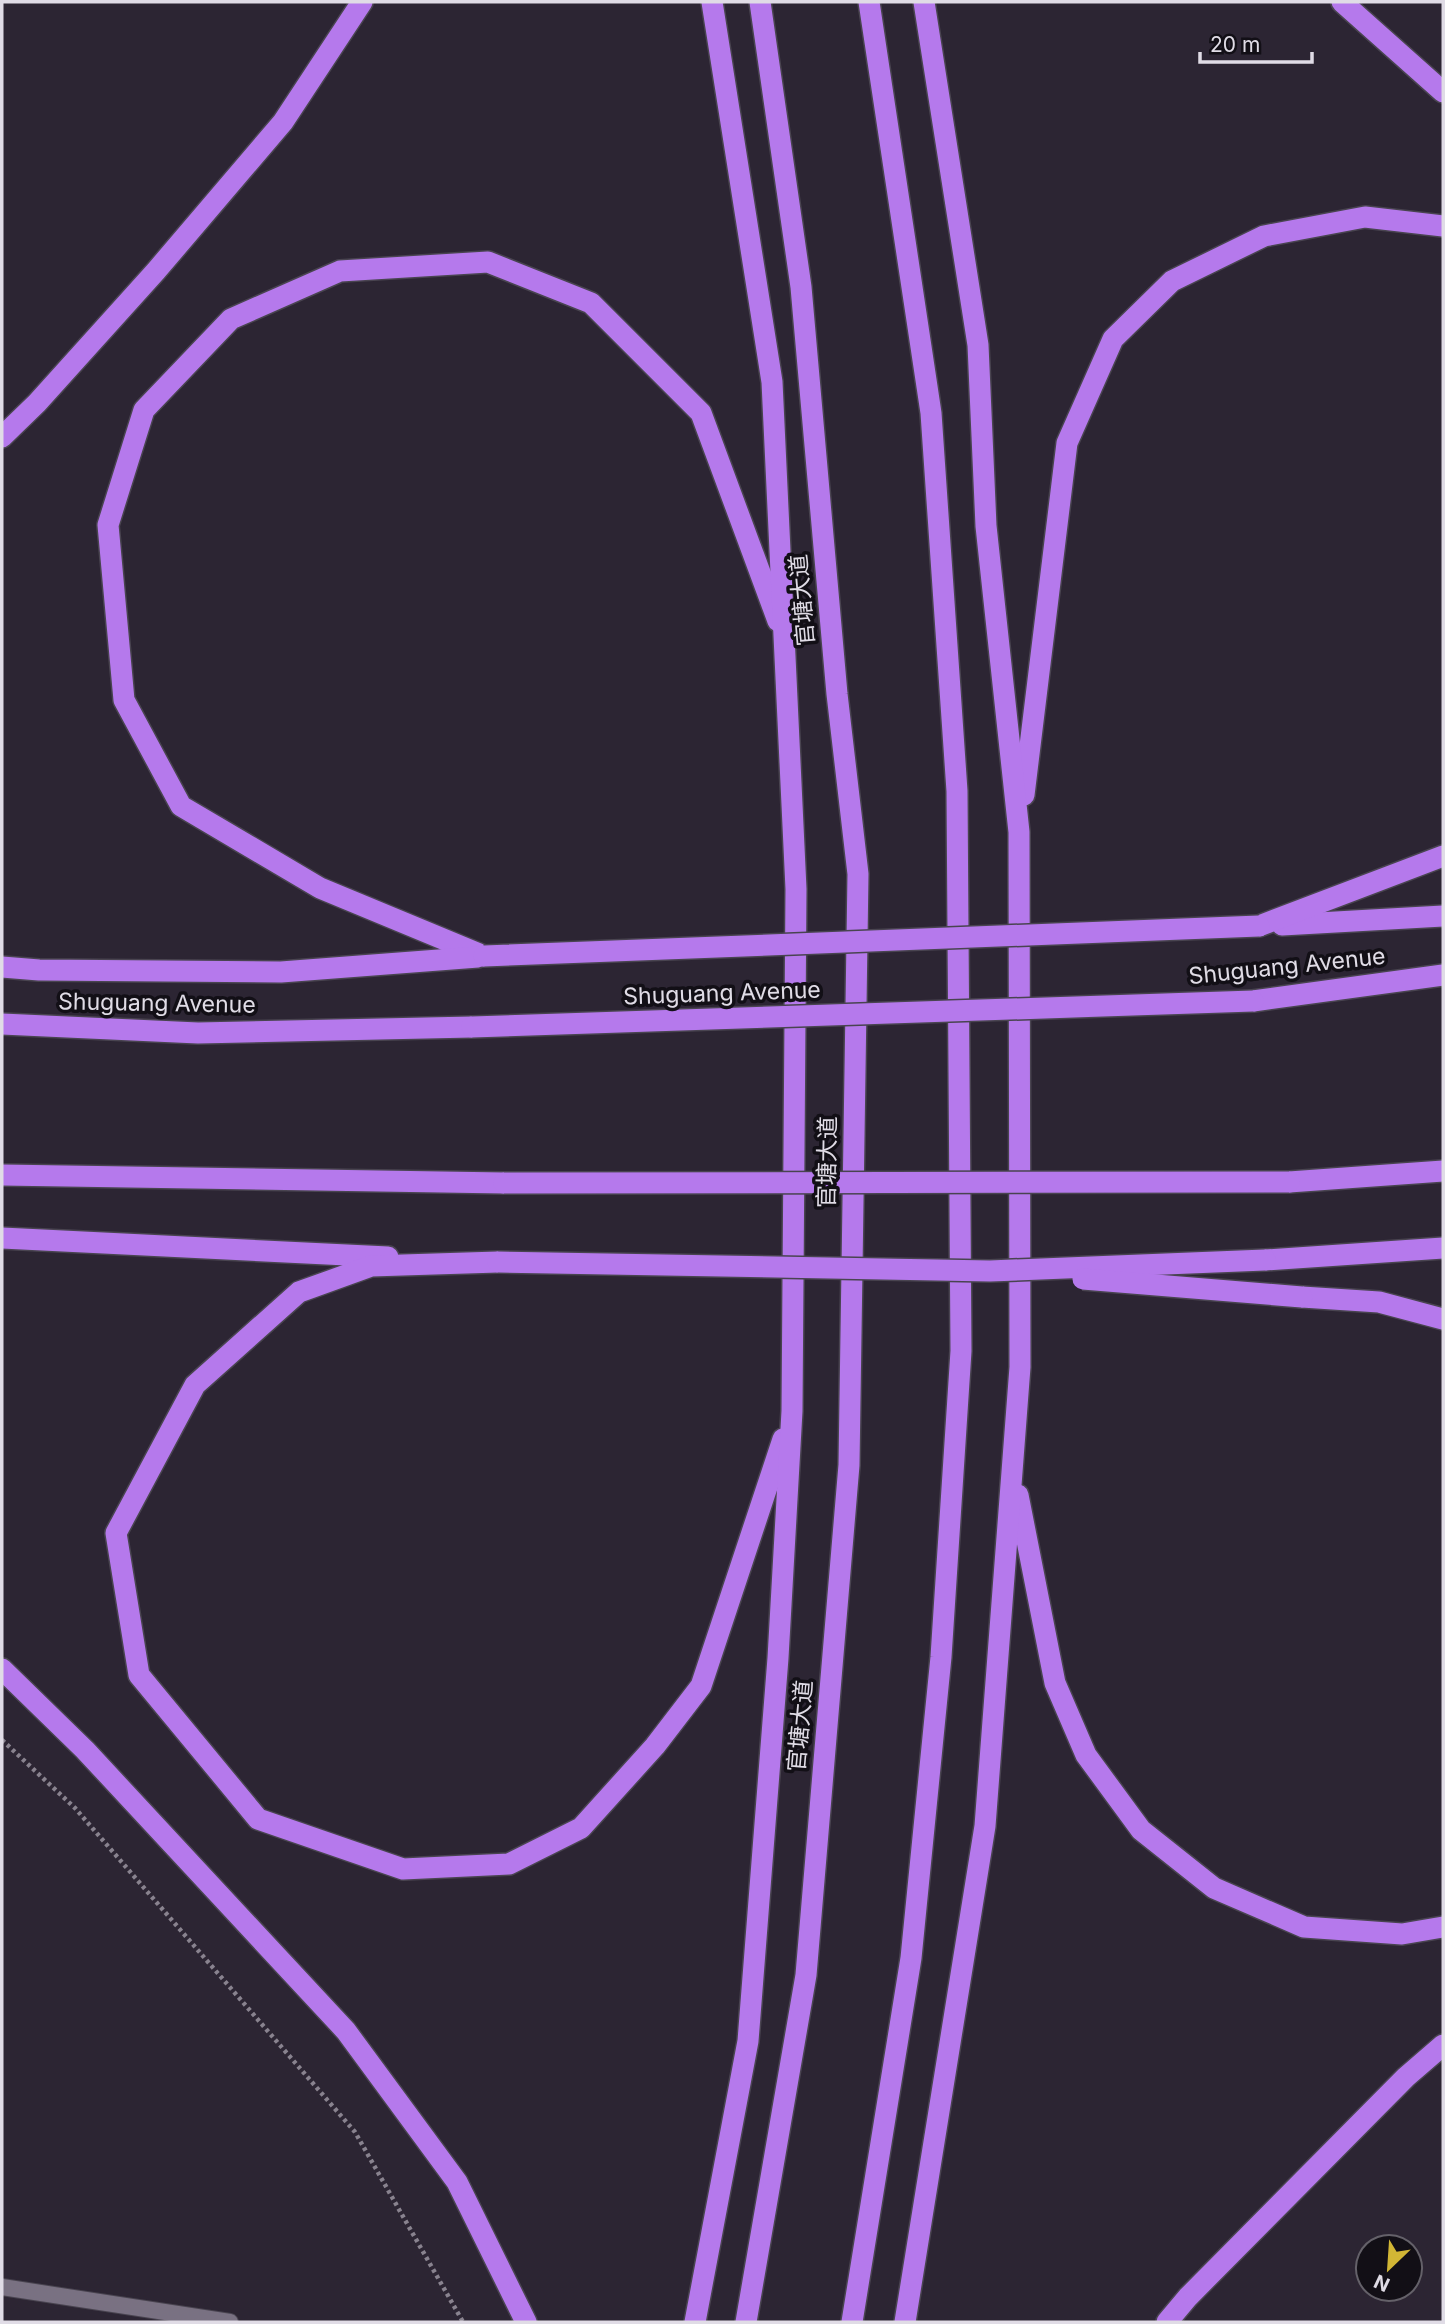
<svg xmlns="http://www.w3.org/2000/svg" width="1445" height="2324" font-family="Inter,'Noto Sans SC',sans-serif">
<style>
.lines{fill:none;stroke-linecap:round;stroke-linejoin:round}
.lane-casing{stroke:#494450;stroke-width:18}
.highway-casing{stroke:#494450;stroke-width:24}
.path{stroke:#89838f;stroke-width:4.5;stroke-dasharray:3.5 3.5;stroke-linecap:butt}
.lane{stroke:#797182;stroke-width:16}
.highway{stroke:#b579ec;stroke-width:21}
.highway-bridge-casing{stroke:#494450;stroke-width:24;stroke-linecap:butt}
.highway-bridge{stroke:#b579ec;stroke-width:21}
.labels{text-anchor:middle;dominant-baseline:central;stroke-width:7;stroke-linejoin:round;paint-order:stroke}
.street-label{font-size:23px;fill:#e0dce6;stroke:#120f16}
</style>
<rect width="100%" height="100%" fill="#2c2533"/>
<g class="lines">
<defs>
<path id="lane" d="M 2,2287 L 230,2322"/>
<g id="highway">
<path d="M 1342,2 L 1443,92"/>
<path d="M 2,437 L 37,403 L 156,271 L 283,122 L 362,2"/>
<path d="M 1024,795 L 1067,443 L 1113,339 L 1172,281 L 1264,236 L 1365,217 L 1443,226"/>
<path d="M 1282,925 L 1443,916"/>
<path d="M 1259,926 L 1443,856"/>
<path d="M 484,956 L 320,888 L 181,806 L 124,700 L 108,525 L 144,410 L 231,319 L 340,271 L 488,262 L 591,303 L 701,413 L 778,621"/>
<path d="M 2,967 L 39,970 L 281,972 L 478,957"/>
<path d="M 1253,1001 L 1443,975"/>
<path d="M 2,1024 L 198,1033 L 472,1027"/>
<path d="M 2,1175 L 504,1183"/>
<path d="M 1289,1182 L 1443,1171"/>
<path d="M 2,1238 L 388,1257"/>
<path d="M 1265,1260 L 1443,1248"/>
<path d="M 498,1262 L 371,1266 L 299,1292 L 195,1385 L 116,1533 L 139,1675 L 258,1819 L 403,1869 L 509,1864 L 581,1828 L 655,1746 L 701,1686 L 783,1439"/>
<path d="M 1302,1297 L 1379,1302 L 1443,1319"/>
<path d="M 1018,1495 L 1055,1683 L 1086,1755 L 1141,1830 L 1214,1888 L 1304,1927 L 1402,1934 L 1443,1927"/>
<path d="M 2,1669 L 85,1750 L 346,2031 L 457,2182 L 526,2322"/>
<path d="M 695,2322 L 748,2041 L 778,1658 L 792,1411 L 796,889 L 772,382 L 712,2"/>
<path d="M 746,2322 L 806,1975 L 849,1465 L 858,874 L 837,694 L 801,287 L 760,2"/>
<path d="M 852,2322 L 911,1958 L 941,1657 L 961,1351 L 957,791 L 931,413 L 869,2"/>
<path d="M 905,2322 L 985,1826 L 1020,1367 L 1019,832 L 986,526 L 978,345 L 924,2"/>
<path d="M 1167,2322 L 1188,2297 L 1406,2077 L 1443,2045"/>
</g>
</defs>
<use href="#lane" class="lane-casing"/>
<use href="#highway" class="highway-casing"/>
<path class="path" d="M 2,1740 L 75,1808 L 355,2132 L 463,2322"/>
<use href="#lane" class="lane"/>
<use href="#highway" class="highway"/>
<defs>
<g id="highway-bridge">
<path d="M 484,956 L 1259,926"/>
<path d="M 472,1027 L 1253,1001"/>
<path d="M 504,1183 L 1289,1182"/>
<path d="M 498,1262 L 990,1271 L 1265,1260"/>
<path d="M 1083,1279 L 1302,1297"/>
</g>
</defs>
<use href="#highway-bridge" class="highway-bridge-casing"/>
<use href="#highway-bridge" class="highway-bridge"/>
</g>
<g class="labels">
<g class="street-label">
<text transform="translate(802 600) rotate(-95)">官塘大道</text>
<text transform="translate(1287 966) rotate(-6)">Shuguang Avenue</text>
<text transform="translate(722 993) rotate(-2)">Shuguang Avenue</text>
<text transform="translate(157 1003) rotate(1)">Shuguang Avenue</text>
<text transform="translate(827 1162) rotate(-89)">官塘大道</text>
<text transform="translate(800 1726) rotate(-85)">官塘大道</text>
</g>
</g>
<rect width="1445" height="2324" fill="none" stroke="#e0dce6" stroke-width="7"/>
<g transform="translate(1389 2268) rotate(205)"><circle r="33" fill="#120f16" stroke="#646169" stroke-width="2"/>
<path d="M0-5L12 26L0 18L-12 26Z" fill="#d2b635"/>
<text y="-10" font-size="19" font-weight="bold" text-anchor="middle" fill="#e0dce6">N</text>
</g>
<path d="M1200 52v10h112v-10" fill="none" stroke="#e0dce6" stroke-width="3.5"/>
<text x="1210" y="52" font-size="21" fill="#e0dce6" stroke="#120f16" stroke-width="5" paint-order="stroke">20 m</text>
</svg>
